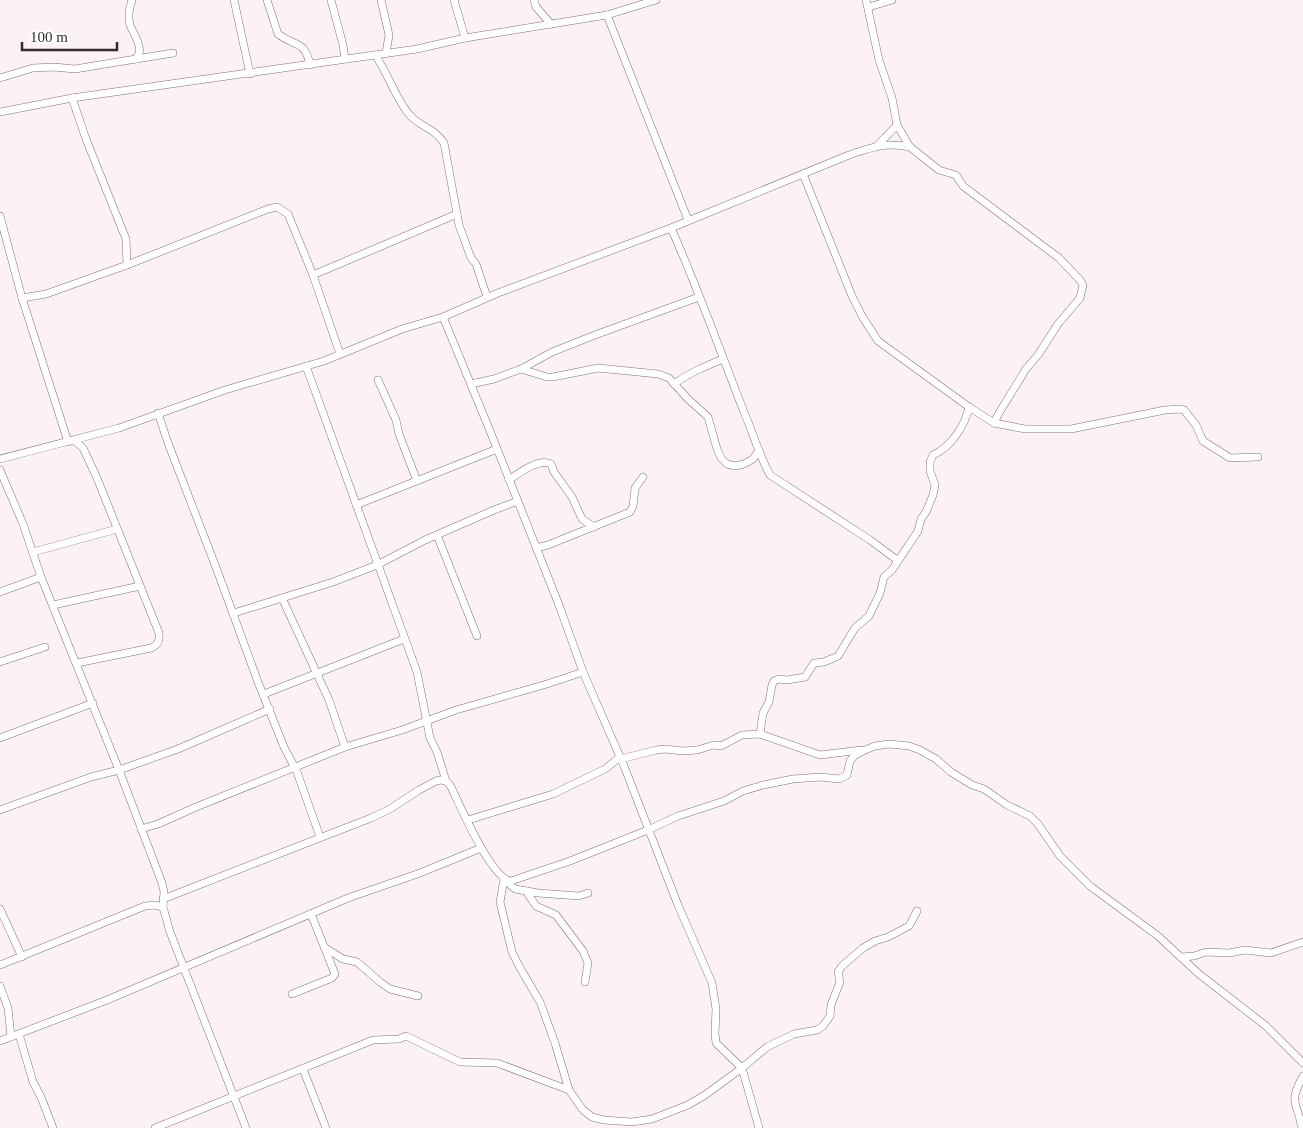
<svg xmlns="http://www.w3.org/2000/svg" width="1303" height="1128" font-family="'Times New Roman',serif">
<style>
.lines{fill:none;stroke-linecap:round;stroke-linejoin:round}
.street-casing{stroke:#856e75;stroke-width:8}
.street{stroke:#fff;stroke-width:7}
</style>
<rect width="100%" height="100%" fill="#fcf1f5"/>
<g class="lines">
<defs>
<g id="street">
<path d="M 234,0 L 250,74"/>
<path d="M 267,0 L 278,34 C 295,47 305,40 310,65"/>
<path d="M 331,0 L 343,45 L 345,59"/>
<path d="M 381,0 L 389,35 L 386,53"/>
<path d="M 454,0 L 465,38"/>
<path d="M 534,0 L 536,7 L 551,24"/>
<path d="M 866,0 L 879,60 L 892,98 L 897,125 L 910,147 L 939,170 L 956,175 L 963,186 L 1059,258 L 1080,280 L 1083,285 L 1080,298 L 1058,324 L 1038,355 L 1026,369 L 999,413 L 994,423"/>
<path d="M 869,7 L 892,0"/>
<path d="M 607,15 L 688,220"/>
<path d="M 375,55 C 388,73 394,95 408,113 C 418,127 433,126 444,143 L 459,225 L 471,258 L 476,264 L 487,297"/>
<path d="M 136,59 L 173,53"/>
<path d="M 0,78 L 33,68 L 54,67 L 75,69 L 136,59 C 145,49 134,35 130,25 C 128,17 129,8 132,0"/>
<path d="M 72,98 L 86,139 L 126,239 L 127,265"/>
<path d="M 0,112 L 72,98 L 417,49 L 465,38 L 607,15 L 656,0"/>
<path d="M 878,145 L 897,125"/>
<path d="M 803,174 L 852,296 L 862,316 L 878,341 L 969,407 L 994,423 L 1025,429 L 1071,429 L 1165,410 L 1179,409 L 1184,410 L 1196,425 L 1203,441 L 1230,458 L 1258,457"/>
<path d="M 0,216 L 22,298 L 68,442"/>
<path d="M 671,228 C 698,288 720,351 744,412 C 753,433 759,455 770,475 L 870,540 L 897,560"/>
<path d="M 313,275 L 457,214"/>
<path d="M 22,298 L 46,294 L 127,265 L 268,209 L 277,207 L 288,214 L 313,275 L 340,354"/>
<path d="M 443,317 L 490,431 L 559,605 L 583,672 L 624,766 L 678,905 L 712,983 L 716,1009 L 715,1033 L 716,1043 L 742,1068 L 759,1128"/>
<path d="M 306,366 L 417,672 L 430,738 L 437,752 L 446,781"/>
<path d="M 521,369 L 547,377 L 553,377 L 598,368 L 658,374 L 669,378 L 688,399 L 708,417 L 717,449 L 721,458 L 727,464 L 735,466 L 744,464 L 753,459 L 759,450"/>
<path d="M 378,380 L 396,420 L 399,434 L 417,481"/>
<path d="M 471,384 L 494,379 L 521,369 L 552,352 L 595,335 L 699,297"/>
<path d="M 674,384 C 689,373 706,366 723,359"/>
<path d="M 158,413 L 168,443 L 217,570 L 258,682 L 284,747 L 297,772 L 320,837"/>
<path d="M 75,441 L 83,448 L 97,478 L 159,633 C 160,641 158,645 151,648 L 77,663"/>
<path d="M 0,459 L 119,428 L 225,390 L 324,361 L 402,329 L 443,317 L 498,293 L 671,228 L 849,155 C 873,147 884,142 910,147"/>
<path d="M 0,470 L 23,524 L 41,577 L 119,770 L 162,883 L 164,892 L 163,907 L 170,932 L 246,1128"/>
<path d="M 509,480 C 519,473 539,458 551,464 L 554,472 L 572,497 L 582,519 L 594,527"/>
<path d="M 356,505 C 403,486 450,468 497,449"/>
<path d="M 437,535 L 477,636"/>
<path d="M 536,548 L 548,545 L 630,512 L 633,506 L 635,488 L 643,477"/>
<path d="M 33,552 L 117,529"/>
<path d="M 0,592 L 41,577"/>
<path d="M 282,598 L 329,700 L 345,747"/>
<path d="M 53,605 L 140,586"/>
<path d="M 234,613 L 333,582 L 377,565 L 425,540 L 494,510 L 518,501"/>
<path d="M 0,662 L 45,647"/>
<path d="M 264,694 L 404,639"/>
<path d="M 760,734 L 763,713 L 769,702 L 772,685 L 774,681 L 779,679 L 787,680 L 805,677 L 814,663 L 824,662 L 838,656 L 855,628 L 869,616 L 880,593 L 884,577 L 892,570 L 918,531 L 921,519 L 926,512 L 933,495 L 935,485 L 930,471 L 930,462 L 933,455 C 951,447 965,426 969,407"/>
<path d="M 0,738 L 93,703"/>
<path d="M 621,759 L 656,750 L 665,749 L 683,751 L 697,750 L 714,745 L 721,746 L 742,735 L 760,734 L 820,755 L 861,750"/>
<path d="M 0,810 L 91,777 L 119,770 L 178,749 L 270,709"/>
<path d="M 468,820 L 553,794 L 605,769 L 620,757"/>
<path d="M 141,829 L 158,824 L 196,807 L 345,747 L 402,730 L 456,710 L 547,684 L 583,672"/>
<path d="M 504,879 L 500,902 L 512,952 L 519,966 L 540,1002 L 555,1043 L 569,1090"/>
<path d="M 506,881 L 515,889 L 538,893 L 579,896 L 588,893"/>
<path d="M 526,891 L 536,906 L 556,915 L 583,951 L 588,963 L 585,982"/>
<path d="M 163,899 L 371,818 L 390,809 L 419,790 L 436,781 L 441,780 L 446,781 L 450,785 C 460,805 491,879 511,881 L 570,861 L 648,830 L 678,816 L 724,801 L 743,791 L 763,785 L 793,779 L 820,777 L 839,779 L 847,775 L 850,761 L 854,756 L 865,750 L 875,746 L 889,744 L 909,746 L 920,750 L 936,759 L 951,772 L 972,785 L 984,789 L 1007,805 L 1030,816 L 1038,824 L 1060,856 L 1090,886 L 1158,936 L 1199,974 L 1266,1026 L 1303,1063"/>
<path d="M 0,909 L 22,957"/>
<path d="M 327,949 L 343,959 L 357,962 L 380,982 L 390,989 L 418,996"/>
<path d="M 1181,957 L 1194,956 L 1206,952 L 1229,953 L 1245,950 L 1271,953 L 1303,942"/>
<path d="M 0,965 L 145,906 L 154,905 L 163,907"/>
<path d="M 0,986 L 8,1008 L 11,1037"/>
<path d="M 292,994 L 332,978 L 335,974 L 311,914"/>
<path d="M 19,1034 L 33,1082 L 41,1097 L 53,1128"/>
<path d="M 0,1041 L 107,1000 L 348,898 L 420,873 L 481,848"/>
<path d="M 303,1069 L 326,1128"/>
<path d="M 155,1128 L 373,1040 L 399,1039 L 406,1036 L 460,1062 L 497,1063 L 569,1090 L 583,1110 L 592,1117 L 604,1120 L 632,1122 L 652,1119 L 688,1105 L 705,1095 L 742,1068 L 767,1047 L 794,1034 L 817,1030 L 823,1026 L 830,1016 L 831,1005 L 840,982 L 838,972 L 842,966 L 863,948 L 875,941 L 888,937 L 909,926 L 917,911"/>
<path d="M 1302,1128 C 1297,1101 1288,1104 1303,1076"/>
</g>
</defs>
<use href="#street" class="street-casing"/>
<use href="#street" class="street"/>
</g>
<path d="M22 42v8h95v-8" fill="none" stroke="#352b2e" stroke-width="2.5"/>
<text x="30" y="42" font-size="15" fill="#352b2e" stroke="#ffffff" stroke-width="4" paint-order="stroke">100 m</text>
</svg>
